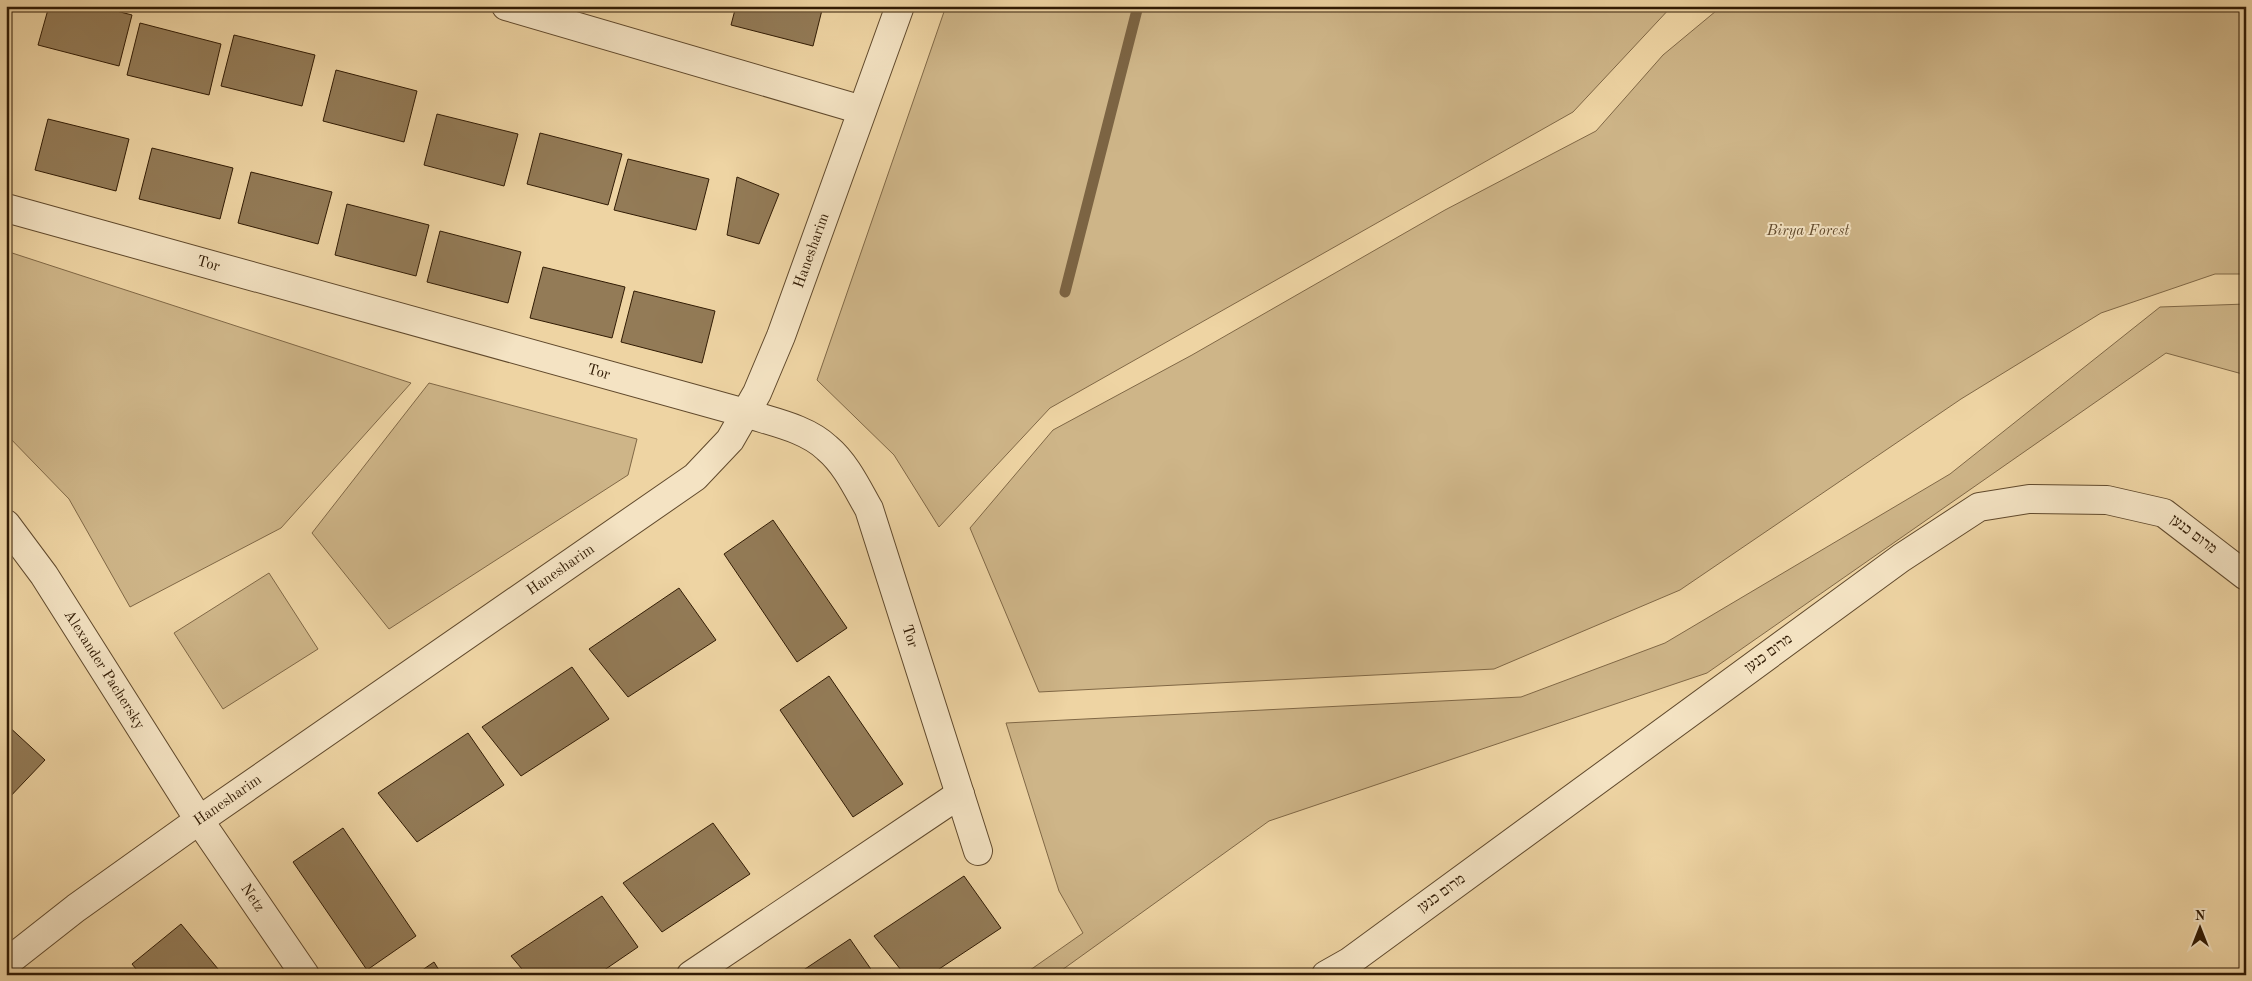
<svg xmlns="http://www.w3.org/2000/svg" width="2252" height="981" font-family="'Old Standard TT','Frank Ruhl Libre',serif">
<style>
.green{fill:#ceb588;stroke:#806846}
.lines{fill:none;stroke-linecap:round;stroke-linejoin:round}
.stream{stroke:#7c6443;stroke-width:11}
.building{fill:#937b57;stroke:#311b04}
.minor-casing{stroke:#60492c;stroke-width:30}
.tertiary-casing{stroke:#60492c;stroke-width:30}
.minor{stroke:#f4e3c3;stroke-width:28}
.tertiary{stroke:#f4e3c3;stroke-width:28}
.labels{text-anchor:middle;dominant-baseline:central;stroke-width:4;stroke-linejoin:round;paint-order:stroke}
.park-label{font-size:15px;font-style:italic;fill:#60492c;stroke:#f4e3c3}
.street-label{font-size:15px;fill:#311b04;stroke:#f4e3c3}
</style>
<rect width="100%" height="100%" fill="#eed4a3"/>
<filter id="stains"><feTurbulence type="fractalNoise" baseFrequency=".004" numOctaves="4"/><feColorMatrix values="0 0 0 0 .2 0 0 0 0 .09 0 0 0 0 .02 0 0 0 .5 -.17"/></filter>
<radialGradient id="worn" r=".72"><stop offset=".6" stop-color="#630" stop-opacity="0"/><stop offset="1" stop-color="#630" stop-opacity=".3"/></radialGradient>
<g class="green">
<path d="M 946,6 L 1672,6 L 1573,112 L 1050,408 L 939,527 L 894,455 L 817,380 Z"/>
<path d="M 1722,6 L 2246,6 L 2246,274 L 2215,274 L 2101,313 L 1961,399 L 1680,590 L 1494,669 L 1039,692 L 970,528 L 1053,430 L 1192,355 L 1445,210 L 1596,131 L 1663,55 Z"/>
<path d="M 6,251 L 411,383 L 281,528 L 130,607 L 69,499 L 6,434 Z"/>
<path d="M 2246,304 L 2246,375 L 2166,353 L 1707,673 L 1269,821 L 1055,975 L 1023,975 L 1083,933 L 1059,891 L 1006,723 L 1521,697 L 1665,643 L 1950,474 L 2160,307 Z"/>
<path d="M 429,383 L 637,439 L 628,475 L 389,629 L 312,533 Z"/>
<path d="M 269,573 L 318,649 L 223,709 L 174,633 Z"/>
</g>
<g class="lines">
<path class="stream" d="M 1065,292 L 1138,6"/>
</g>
<g class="building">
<path d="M 49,6 L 97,6 L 132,15 L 119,66 L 38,45 Z"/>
<path d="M 736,6 L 823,6 L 813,46 L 731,25 Z"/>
<path d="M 140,23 L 221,44 L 209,95 L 127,75 Z"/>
<path d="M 234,35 L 315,55 L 302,106 L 221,86 Z"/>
<path d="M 336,70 L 417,91 L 404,142 L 323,121 Z"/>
<path d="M 437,114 L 518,134 L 504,186 L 424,165 Z"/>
<path d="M 48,119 L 129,139 L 116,191 L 35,170 Z"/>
<path d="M 540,133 L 622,154 L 608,205 L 527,184 Z"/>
<path d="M 152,148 L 233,168 L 220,219 L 139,199 Z"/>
<path d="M 628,159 L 709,179 L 696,230 L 614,210 Z"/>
<path d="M 251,172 L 332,192 L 318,244 L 238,223 Z"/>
<path d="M 737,177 L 779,194 L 759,244 L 727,235 Z"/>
<path d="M 347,204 L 429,225 L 416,276 L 335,255 Z"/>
<path d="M 440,231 L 521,252 L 508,303 L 427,282 Z"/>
<path d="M 543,267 L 625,287 L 612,338 L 530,318 Z"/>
<path d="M 634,291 L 715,311 L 702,363 L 621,342 Z"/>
<path d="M 773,520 L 847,628 L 797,662 L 724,554 Z"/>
<path d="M 679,588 L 716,640 L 628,697 L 589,649 Z"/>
<path d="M 572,667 L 609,719 L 521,776 L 482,727 Z"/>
<path d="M 829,676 L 903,784 L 853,817 L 780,710 Z"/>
<path d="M 6,724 L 45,760 L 6,801 Z"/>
<path d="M 468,733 L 504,785 L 417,842 L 378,793 Z"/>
<path d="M 713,823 L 750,874 L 662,932 L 623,883 Z"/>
<path d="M 343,828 L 416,936 L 367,970 L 293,862 Z"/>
<path d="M 964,876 L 1001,928 L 930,975 L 905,975 L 874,936 Z"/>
<path d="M 602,896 L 638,947 L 597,975 L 527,975 L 511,956 Z"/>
<path d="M 181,924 L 223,975 L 141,975 L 132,964 Z"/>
<path d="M 850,939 L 875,975 L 796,975 Z"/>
<path d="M 434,962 L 442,975 L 415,975 Z"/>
</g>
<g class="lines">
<defs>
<g id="minor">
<path d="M 506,6 L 862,110"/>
<path id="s1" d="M 6,208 L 745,413 C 772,422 806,428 827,448 C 846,464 857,488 869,509 L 978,851"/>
<path id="s2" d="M 6,524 L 44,575 L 199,820 L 305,975"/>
<path d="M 691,975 L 960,794"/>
<path d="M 1326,975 L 1349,962 L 1901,558 L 1979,507 L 2029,499 L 2107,500 L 2164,513 L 2246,576"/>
</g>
<g id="tertiary">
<path id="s3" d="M 6,963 L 76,908 L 188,828 L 695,477 L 730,440 L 757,393 L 781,336 L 900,6"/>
</g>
</defs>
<use href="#minor" class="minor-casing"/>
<use href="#tertiary" class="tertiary-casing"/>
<use href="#minor" class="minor"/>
<use href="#tertiary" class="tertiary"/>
</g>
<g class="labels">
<g class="park-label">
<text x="1808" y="231">Birya Forest</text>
</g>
<g class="street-label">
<text stroke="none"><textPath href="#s3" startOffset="1101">Hanesharim</textPath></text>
<text stroke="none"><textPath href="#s1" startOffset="210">Tor</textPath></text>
<text stroke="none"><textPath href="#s1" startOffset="615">Tor</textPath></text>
<text transform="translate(2193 535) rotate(37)">מרום כנען</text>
<text stroke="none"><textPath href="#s3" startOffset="680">Hanesharim</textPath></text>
<text stroke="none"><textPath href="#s1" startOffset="1065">Tor</textPath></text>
<text transform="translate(1769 654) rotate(-36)">מרום כנען</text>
<text stroke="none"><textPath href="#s2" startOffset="176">Alexander Pachersky</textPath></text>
<text stroke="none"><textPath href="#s3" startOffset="275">Hanesharim</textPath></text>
<text transform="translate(1442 894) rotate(-36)">מרום כנען</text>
<text stroke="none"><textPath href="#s2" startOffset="448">Netz</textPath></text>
</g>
</g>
<rect width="2252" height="981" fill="none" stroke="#eed4a3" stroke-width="25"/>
<rect x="8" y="8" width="2237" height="966" fill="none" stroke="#311b04" stroke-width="2.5"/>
<rect x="12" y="12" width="2227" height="956" fill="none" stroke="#311b04"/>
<g transform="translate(2200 928)" stroke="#f4e3c3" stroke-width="4" paint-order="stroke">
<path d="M0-4L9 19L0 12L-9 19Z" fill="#311b04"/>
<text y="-8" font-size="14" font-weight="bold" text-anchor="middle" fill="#311b04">N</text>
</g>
<rect width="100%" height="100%" filter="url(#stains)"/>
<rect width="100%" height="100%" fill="url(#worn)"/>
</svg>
